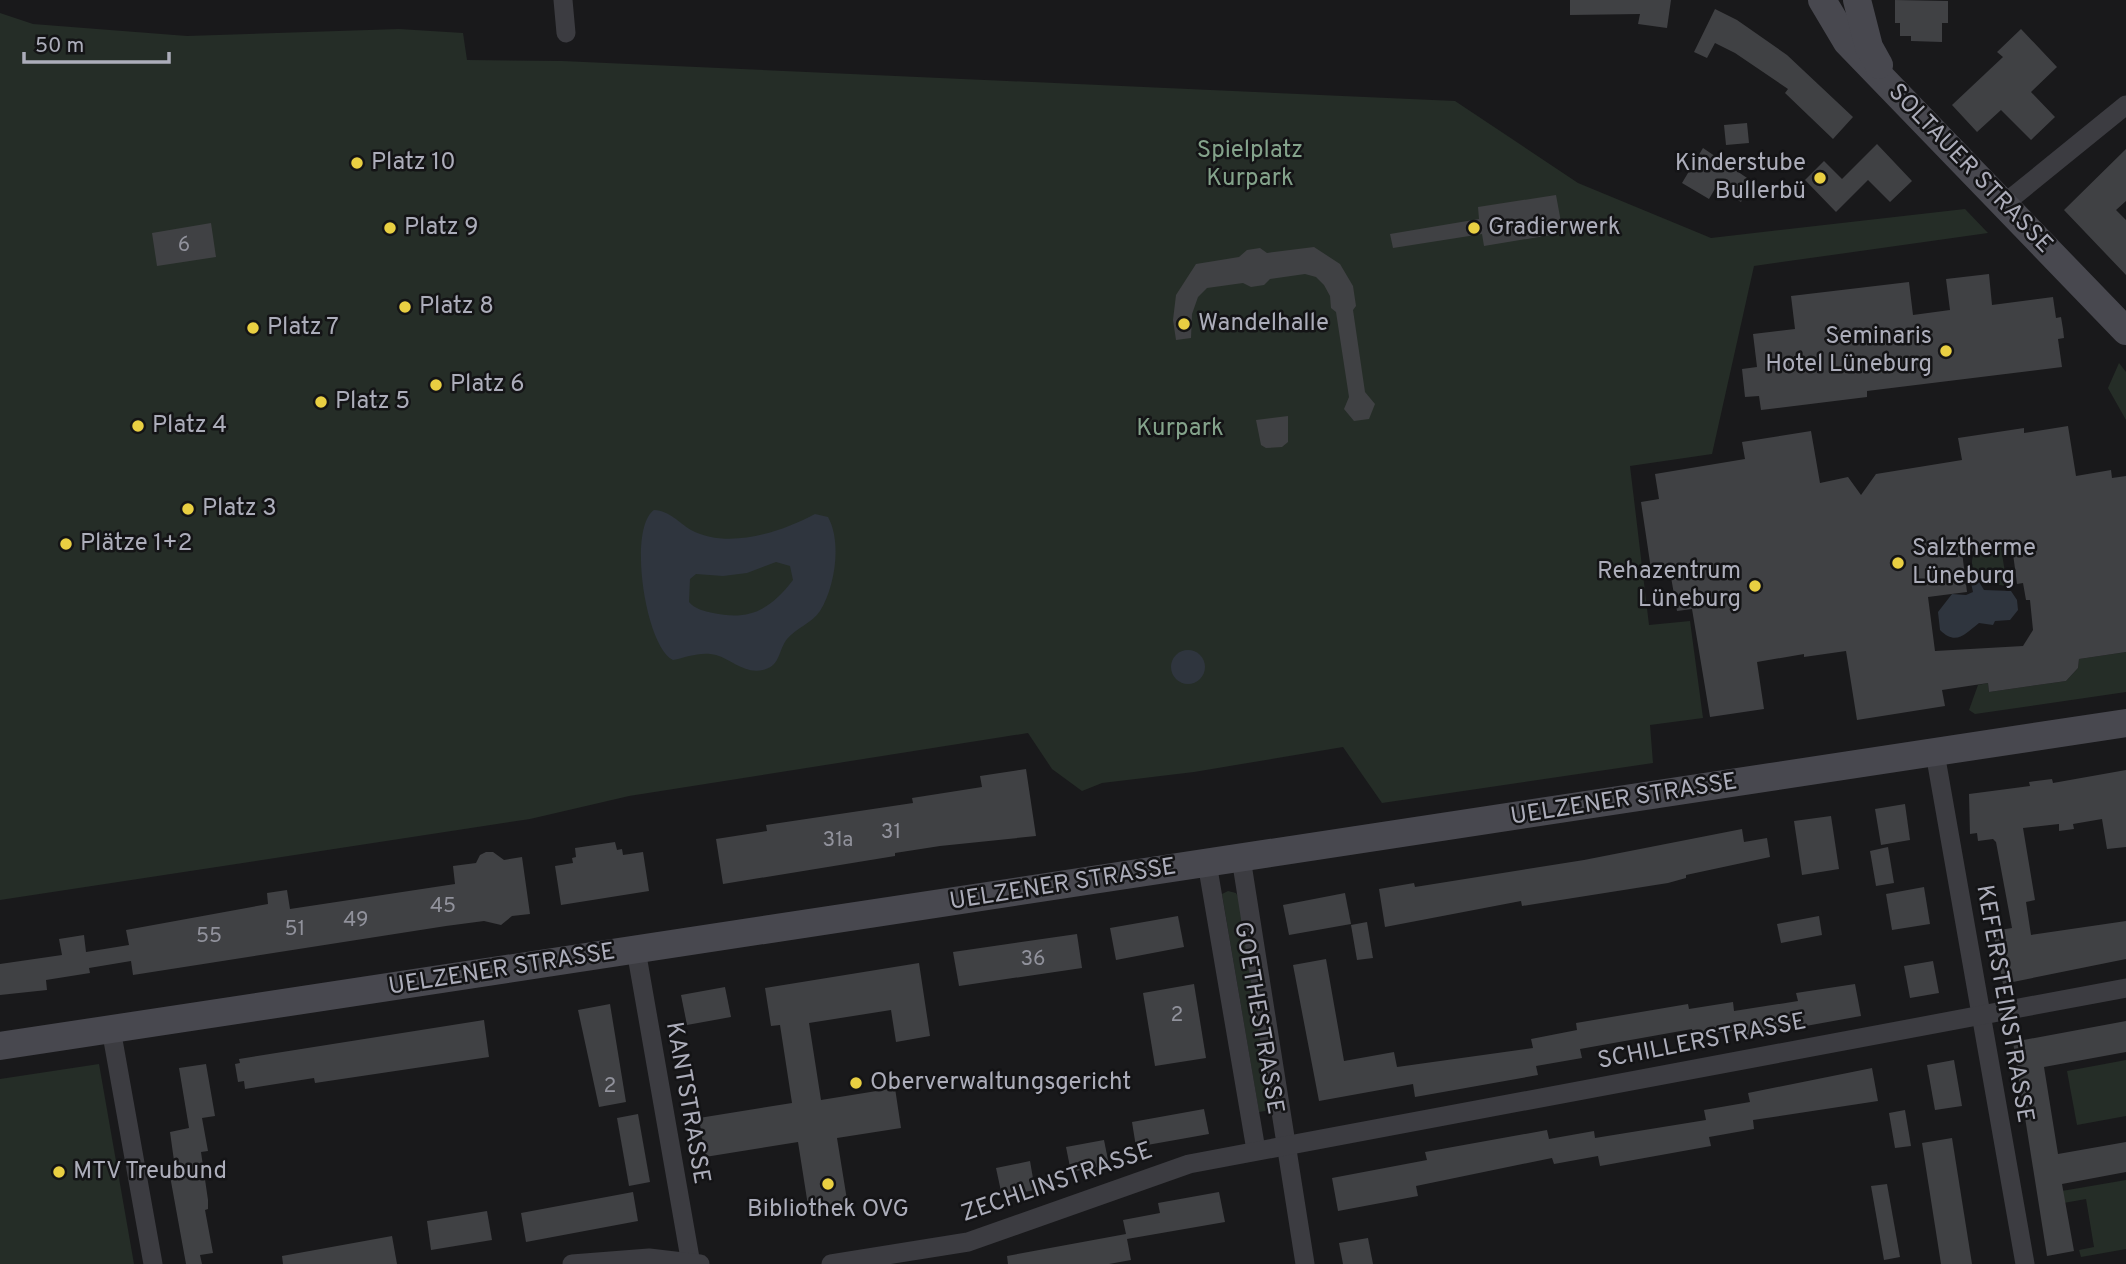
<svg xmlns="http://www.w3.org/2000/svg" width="2126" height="1264" font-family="Overpass,sans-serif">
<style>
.green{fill:#252d27}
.water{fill:#2f353e;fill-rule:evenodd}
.building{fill:#404144;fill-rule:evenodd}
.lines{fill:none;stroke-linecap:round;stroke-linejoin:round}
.street{stroke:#3c3c41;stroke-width:19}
.secondary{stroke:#48484f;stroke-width:28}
.poi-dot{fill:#e9cf42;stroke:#141416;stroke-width:2.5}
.labels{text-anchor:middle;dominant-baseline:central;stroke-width:5;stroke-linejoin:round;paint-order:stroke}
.number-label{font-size:21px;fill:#91929c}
.park-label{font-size:24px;fill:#84a38b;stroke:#141416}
.poi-label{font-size:24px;fill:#acadba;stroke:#141416;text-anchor:start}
.street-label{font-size:24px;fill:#acadba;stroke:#141416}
</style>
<rect width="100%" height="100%" fill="#19191b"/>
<g class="green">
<path d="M 0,13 L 33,24 L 187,36 L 399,29 L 463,33 L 467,60 L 562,61 L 1455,101 L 1578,183 L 1711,238 L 1965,209 L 1988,233 L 1754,266 L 1712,454 L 1630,466 L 1649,625 L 1690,621 L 1703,718 L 1650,725 L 1653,763 L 1382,803 L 1343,747 L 1194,772 L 1102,783 L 1082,791 L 1052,769 L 1028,733 L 629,796 L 530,819 L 0,900 Z"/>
<path d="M 2119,363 L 2126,372 L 2126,420 L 2108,388 Z"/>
<path d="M 2001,547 L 2007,586 C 1993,585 1970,577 1972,561 C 1972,558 1974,555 1974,551 Z"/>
<path d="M 2126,652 L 2126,692 L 1975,714 L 1969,710 L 1978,685 L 1988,683 L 1989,692 L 2066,681 L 2078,668 L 2079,659 Z"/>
<path d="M 1228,891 L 1236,893 L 1240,900 L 1274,1101 L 1271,1110 L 1259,1112 L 1222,894 Z"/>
<path d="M 2126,1060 L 2126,1116 L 2077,1125 L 2067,1071 Z"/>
<path d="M 99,1064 L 134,1264 L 0,1264 L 0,1079 Z"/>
<path d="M 2126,1180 L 2126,1249 L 2081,1257 L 2079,1250 L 2094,1247 L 2086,1199 L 2058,1204 L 2056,1192 Z"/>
</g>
<g class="water">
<path d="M 654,510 C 670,511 678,522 691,530 C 729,550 781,532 815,514 L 828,517 C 842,542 835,587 820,611 C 812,623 796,628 787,639 C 779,649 780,665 766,669 C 746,676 733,660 716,655 C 701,651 687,657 673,660 C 646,648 627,529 654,510 ZM 776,562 L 790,566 L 793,580 C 771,609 750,621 713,613 C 704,611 695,609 689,602 L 690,579 L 696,574 L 723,576 L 747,573 Z"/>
<path d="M 1965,573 L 1976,577 L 1984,590 L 2011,591 L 2017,600 L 2018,610 L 2010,620 L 1995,621 L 1993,625 L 1979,623 C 1965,634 1956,646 1940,630 L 1938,612 L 1952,594 L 1966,595 L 1973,592 L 1971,583 L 1966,582 Z"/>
<circle cx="1188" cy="667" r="17"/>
</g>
<g class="building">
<path d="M 1570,0 L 1671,0 L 1667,28 L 1638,24 L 1640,14 L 1570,15 Z"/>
<path d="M 1895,0 L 1948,1 L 1948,23 L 1942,23 L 1942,42 L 1911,41 L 1911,36 L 1900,36 L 1900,23 L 1895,23 Z"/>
<path d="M 1715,9 L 1737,20 L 1787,55 L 1853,117 L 1833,139 L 1785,93 L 1788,89 L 1735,53 L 1715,43 L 1707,58 L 1694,52 Z"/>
<path d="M 2021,29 L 2057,67 L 2031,92 L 2055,117 L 2031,140 L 2001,110 L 1977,132 L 1952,105 L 2003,57 L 1997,52 Z"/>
<path d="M 1747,123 L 1749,143 L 1726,145 L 1724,125 Z"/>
<path d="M 1877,144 L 1912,181 L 1890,202 L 1868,180 L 1836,212 L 1805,180 L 1824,161 L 1842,179 Z"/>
<path d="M 1703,148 L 1753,182 L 1741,202 L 1716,187 L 1709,199 L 1682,183 Z"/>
<path d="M 2126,149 L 2126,201 L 2116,210 L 2126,220 L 2126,275 L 2064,210 Z"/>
<path d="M 1556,195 L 1563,233 L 1484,246 L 1482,234 L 1393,248 L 1390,234 L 1479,219 L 1478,207 Z"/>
<path d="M 211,223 L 216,257 L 157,266 L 152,233 Z"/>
<path d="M 1314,247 L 1340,264 L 1353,286 L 1356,306 L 1353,310 L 1365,392 L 1375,404 L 1369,419 L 1354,421 L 1344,409 L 1349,397 L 1336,312 L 1331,308 L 1330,296 L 1324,285 L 1316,277 L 1305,274 L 1270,279 L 1264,285 L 1251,287 L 1243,283 L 1207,288 L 1198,297 L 1192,314 L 1191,338 L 1176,340 L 1173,320 L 1176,295 L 1196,264 L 1239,257 L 1247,250 L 1260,248 L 1267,253 Z"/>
<path d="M 1989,274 L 1992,305 L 2053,297 L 2056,318 L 2061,317 L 2063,329 L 2064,338 L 2058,339 L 2062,367 L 1867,391 L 1867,397 L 1761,410 L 1759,396 L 1745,397 L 1742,369 L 1757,367 L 1753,334 L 1795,329 L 1791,296 L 1909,282 L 1913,315 L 1950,310 L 1946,279 Z"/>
<path d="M 1288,416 L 1288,442 L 1282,447 L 1266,448 L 1261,445 L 1256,420 Z"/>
<path d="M 2068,426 L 2076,476 L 2111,470 L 2112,478 L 2126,476 L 2126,652 L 2079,659 L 2078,668 L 2066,681 L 1989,692 L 1988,683 L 1942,690 L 1945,706 L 1857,720 L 1846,651 L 1804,657 L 1804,654 L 1757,662 L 1764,709 L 1710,717 L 1692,609 L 1677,611 L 1669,566 L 1651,569 L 1641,502 L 1659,499 L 1655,474 L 1745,459 L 1742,442 L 1811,431 L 1820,483 L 1848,477 L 1861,495 L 1876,474 L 1962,460 L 1958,438 L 2024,428 L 2024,433 ZM 2012,546 L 2017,584 L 2023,583 L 2026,600 L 2030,600 L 2033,630 L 2023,646 L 1935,651 L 1928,597 L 1967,592 L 1962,552 Z"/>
<path d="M 1026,769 L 1036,836 L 940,846 L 895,853 L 895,856 L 723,884 L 716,839 L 767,831 L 766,825 L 913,803 L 912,798 L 982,787 L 980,776 Z"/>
<path d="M 2126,770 L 2126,847 L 2107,849 L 2102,819 L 2073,824 L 2074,829 L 2059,831 L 2059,824 L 2023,828 L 2035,900 L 2026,902 L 2031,935 L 2126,921 L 2126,959 L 2003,984 L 1993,931 L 2012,928 L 1996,842 L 1993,839 L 1978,841 L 1977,833 L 1970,834 L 1969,794 L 2030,786 L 2029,782 L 2052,779 L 2053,783 Z"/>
<path d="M 1905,804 L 1910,840 L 1881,845 L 1875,809 Z"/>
<path d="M 1831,816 L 1839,869 L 1802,875 L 1794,821 Z"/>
<path d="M 1742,829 L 1744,842 L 1767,838 L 1770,857 L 1686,875 L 1686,878 L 1668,883 L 1522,906 L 1521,901 L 1385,927 L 1379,889 L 1414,883 L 1415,887 L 1584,860 Z"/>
<path d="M 615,842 L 617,850 L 622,849 L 623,855 L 643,852 L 649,891 L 561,905 L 555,866 L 573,863 L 572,858 L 576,857 L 575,848 Z"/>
<path d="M 1888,847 L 1894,883 L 1876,886 L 1870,851 Z"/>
<path d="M 486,852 L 493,852 L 504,860 L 522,857 L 530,914 L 512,916 L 501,925 L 484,921 L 446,926 L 133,975 L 131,961 L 89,968 L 90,973 L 46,980 L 47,990 L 0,995 L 0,964 L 62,955 L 59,939 L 84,935 L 86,952 L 129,945 L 126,930 L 268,904 L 267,893 L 287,890 L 290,909 L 455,884 L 453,866 L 476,863 L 480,855 Z"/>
<path d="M 1924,887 L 1930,924 L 1892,930 L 1886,894 Z"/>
<path d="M 1345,893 L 1351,924 L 1289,935 L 1283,905 Z"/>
<path d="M 1178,916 L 1184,947 L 1116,960 L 1110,928 Z"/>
<path d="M 1819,916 L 1822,935 L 1781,943 L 1777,924 Z"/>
<path d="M 1367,922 L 1373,958 L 1357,960 L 1351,925 Z"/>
<path d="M 1077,934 L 1082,968 L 959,986 L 953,952 Z"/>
<path d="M 1326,959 L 1344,1061 L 1394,1052 L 1397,1067 L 1533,1048 L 1531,1039 L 1577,1030 L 1576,1023 L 1688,1004 L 1689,1009 L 1733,1002 L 1734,1011 L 1798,1001 L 1796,993 L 1855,984 L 1861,1016 L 1739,1038 L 1738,1030 L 1693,1037 L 1692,1029 L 1580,1049 L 1582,1058 L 1536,1066 L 1538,1075 L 1415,1097 L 1413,1084 L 1319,1101 L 1293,965 Z"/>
<path d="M 1933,961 L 1939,993 L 1910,998 L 1904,966 Z"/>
<path d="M 919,963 L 930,1036 L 896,1042 L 891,1010 L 809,1023 L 821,1100 L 895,1088 L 901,1128 L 837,1138 L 848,1206 L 809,1212 L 798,1142 L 705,1157 L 699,1118 L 792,1103 L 780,1025 L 771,1026 L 765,988 Z"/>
<path d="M 1194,984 L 1206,1058 L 1155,1066 L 1143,993 Z"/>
<path d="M 725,987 L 731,1017 L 687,1025 L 681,995 Z"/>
<path d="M 610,1004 L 626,1102 L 599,1107 L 578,1010 Z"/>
<path d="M 484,1020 L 489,1057 L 315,1083 L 314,1078 L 245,1089 L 244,1081 L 238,1082 L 235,1064 L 240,1063 L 239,1059 Z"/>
<path d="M 2126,1021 L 2126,1052 L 2044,1067 L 2058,1154 L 2126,1142 L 2126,1172 L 2062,1184 L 2074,1251 L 2047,1256 L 2013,1042 Z"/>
<path d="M 1954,1060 L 1962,1106 L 1935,1110 L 1927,1065 Z"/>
<path d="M 206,1064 L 215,1116 L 202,1118 L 208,1151 L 201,1152 L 208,1200 L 208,1209 L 205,1210 L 213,1253 L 200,1255 L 202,1264 L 186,1264 L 170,1176 L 176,1175 L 170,1132 L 189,1128 L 179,1068 Z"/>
<path d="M 1872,1068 L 1878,1101 L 1753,1120 L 1754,1129 L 1709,1137 L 1711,1146 L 1600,1166 L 1598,1156 L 1554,1164 L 1552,1158 L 1416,1186 L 1418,1196 L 1338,1211 L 1332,1178 L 1427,1160 L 1425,1152 L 1547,1130 L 1549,1139 L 1594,1131 L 1595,1138 L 1706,1120 L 1704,1110 L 1750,1102 L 1748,1093 Z"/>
<path d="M 1204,1109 L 1209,1134 L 1136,1147 L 1132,1122 Z"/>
<path d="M 1905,1110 L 1911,1146 L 1895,1148 L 1889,1113 Z"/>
<path d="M 638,1114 L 650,1182 L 629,1186 L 617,1118 Z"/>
<path d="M 1952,1138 L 1972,1264 L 1941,1264 L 1922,1143 Z"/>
<path d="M 1104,1140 L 1109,1165 L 1071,1172 L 1066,1147 Z"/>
<path d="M 1030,1161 L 1035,1190 L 1002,1196 L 996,1168 Z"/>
<path d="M 1887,1184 L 1900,1257 L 1884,1260 L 1871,1186 Z"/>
<path d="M 633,1192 L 638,1221 L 526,1242 L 521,1213 Z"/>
<path d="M 1219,1192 L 1225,1222 L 1127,1239 L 1131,1260 L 1109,1264 L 1008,1264 L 1007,1256 L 1126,1234 L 1123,1220 L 1160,1213 L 1158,1203 Z"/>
<path d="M 487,1211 L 492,1240 L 431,1250 L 427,1221 Z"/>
<path d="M 392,1236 L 397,1264 L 283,1264 L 282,1256 Z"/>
<path d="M 1368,1238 L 1373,1264 L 1343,1264 L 1339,1243 Z"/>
</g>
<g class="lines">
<g class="street">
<path d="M 563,0 L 566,33"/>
<path d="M 2004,204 L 2126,105"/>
<path d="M 1935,753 L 2025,1264"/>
<path d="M 1241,858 L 1305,1264"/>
<path d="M 1207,863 L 1256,1150"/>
<path d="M 636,950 L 691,1264"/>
<path d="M 111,1029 L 153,1264"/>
<path d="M 572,1264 L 649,1258 L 700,1264"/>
<path d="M 831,1264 L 968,1242 L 1189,1164 L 2126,988"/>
</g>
<g class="secondary">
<path d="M 1822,0 L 1847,42 L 2126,331"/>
<path d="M 1857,0 L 1869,47 L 1879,65"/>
<path d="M 0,1046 L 2126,723"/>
</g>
</g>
<g class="poi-dot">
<circle cx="357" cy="163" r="7"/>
<circle cx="1820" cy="178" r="7"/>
<circle cx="390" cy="228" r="7"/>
<circle cx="1474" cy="228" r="7"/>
<circle cx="405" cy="307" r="7"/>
<circle cx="1184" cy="324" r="7"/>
<circle cx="253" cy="328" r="7"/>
<circle cx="1946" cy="351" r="7"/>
<circle cx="436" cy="385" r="7"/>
<circle cx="321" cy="402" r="7"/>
<circle cx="138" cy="426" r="7"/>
<circle cx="188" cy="509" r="7"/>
<circle cx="66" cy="544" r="7"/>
<circle cx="1898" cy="563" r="7"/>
<circle cx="1755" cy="586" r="7"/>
<circle cx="856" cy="1083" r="7"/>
<circle cx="59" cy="1172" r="7"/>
<circle cx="828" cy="1184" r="7"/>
</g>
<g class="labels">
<g class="number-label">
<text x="184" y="245">6</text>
<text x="891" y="832">31</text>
<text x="838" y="840">31a</text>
<text x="443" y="906">45</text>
<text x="356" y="920">49</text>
<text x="295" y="929">51</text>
<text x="209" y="936">55</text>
<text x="1033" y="959">36</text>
<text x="1177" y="1015">2</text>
<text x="610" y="1086">2</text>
</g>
<g class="park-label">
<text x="1250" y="151">Spielplatz<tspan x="1250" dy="28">Kurpark</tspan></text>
<text x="1180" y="429">Kurpark</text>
</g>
<g class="poi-label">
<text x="371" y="163">Platz 10</text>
<text x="1806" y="164" text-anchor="end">Kinderstube<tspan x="1806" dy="28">Bullerbü</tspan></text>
<text x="404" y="228">Platz 9</text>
<text x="1488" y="228">Gradierwerk</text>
<text x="419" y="307">Platz 8</text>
<text x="1198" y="324">Wandelhalle</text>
<text x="267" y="328">Platz 7</text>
<text x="1932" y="337" text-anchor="end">Seminaris<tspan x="1932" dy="28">Hotel Lüneburg</tspan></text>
<text x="450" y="385">Platz 6</text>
<text x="335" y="402">Platz 5</text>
<text x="152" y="426">Platz 4</text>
<text x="202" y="509">Platz 3</text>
<text x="80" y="544">Plätze 1+2</text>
<text x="1912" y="549">Salztherme<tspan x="1912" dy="28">Lüneburg</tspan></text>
<text x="1741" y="572" text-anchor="end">Rehazentrum<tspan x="1741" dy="28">Lüneburg</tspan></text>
<text x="870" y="1083">Oberverwaltungsgericht</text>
<text x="73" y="1172">MTV Treubund</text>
<text x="828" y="1210" text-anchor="middle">Bibliothek OVG</text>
</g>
<g class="street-label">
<text transform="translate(1970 169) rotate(46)">SOLTAUER STRASSE</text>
<text transform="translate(1624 800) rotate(-9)">UELZENER STRASSE</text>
<text transform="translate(1063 885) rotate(-9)">UELZENER STRASSE</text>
<text transform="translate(502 970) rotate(-9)">UELZENER STRASSE</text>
<text transform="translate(2004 1004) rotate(80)">KEFERSTEINSTRASSE</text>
<text transform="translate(1258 1018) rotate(80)">GOETHESTRASSE</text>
<text transform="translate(1702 1042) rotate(-11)">SCHILLERSTRASSE</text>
<text transform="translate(687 1103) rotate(80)">KANTSTRASSE</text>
<text transform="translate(1057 1183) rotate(-19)">ZECHLINSTRASSE</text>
</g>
</g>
<path d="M24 52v10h145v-10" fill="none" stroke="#acadba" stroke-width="3.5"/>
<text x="35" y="52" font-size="21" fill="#acadba" stroke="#141416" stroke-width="5" paint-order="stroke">50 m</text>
</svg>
